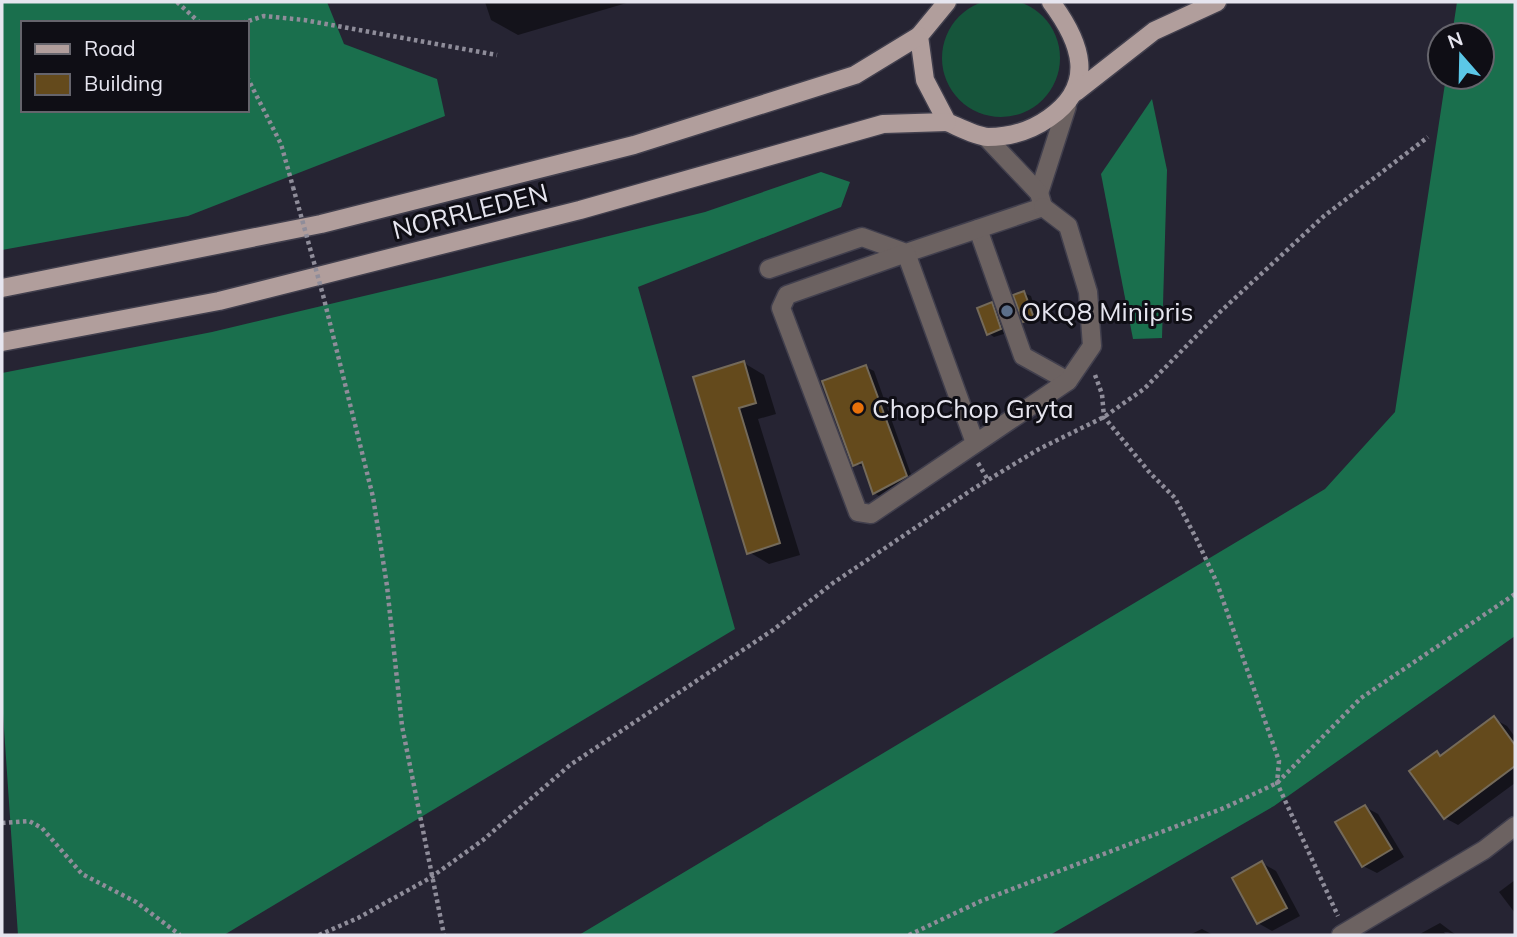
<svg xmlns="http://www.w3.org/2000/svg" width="1517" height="937" font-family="Mulish,sans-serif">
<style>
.green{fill:#16553b}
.forest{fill:#1a6f4d;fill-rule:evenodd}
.shadow{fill:#0007}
.building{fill:#644a1c;stroke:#746a5a;stroke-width:2}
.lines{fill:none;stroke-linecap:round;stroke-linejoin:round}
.minor-casing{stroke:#413f4d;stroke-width:21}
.major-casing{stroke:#413f4d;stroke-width:21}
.path{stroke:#8f8d9a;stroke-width:4.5;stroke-dasharray:3.5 3.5;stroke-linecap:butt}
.minor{stroke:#6c6261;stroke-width:18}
.major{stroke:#b19e9c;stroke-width:18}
.path-bridge{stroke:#8f8d9a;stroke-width:4.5;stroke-dasharray:3.5 3.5;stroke-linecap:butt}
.service-dot{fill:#5c6f8a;stroke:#0f0e15;stroke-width:2.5}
.food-dot{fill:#e8710a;stroke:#0f0e15;stroke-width:2.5}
.labels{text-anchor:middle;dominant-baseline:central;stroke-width:6;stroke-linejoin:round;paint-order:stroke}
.street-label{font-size:26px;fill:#e6e5ef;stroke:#0f0e15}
.poi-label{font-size:26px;fill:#e6e5ef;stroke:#0f0e15;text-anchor:start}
</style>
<rect width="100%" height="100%" fill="#262433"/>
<circle class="green" cx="1001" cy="58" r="59"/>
<g class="forest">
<path d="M 2,2 L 327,2 L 344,44 L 437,79 L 445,116 L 188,216 L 2,250 ZM 23,23 L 247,23 L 247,110 L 23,110 Z"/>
<path d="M 1457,2 L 1515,2 L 1515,636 L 1274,806 L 1050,935 L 579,935 L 1325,489 L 1395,412 L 1446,77 L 1482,77 L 1482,35 L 1452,35 Z"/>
<path d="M 1152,99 L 1167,170 L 1162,338 L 1133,339 L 1101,174 Z"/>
<path d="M 821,172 L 850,182 L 841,207 L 638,287 L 735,629 L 224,935 L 18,935 L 2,699 L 2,373 L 212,332 L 440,278 L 705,212 Z"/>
</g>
<g class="shadow">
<path d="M 485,2 L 630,2 L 518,35 L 491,20 Z"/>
<path d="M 1024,293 L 1031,296 L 1039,321 L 1031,324 L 1024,321 Z"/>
<path d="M 992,304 L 998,308 L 1007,333 L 994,337 L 988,333 Z"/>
<path d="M 744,363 L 764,375 L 776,414 L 758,419 L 800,555 L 769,564 L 749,552 L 695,378 Z"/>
<path d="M 866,367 L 874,371 L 913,480 L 881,497 L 874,493 L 865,467 L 854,464 Z"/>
<path d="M 1494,719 L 1507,726 L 1515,737 L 1515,783 L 1458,825 L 1445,818 L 1437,753 L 1443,757 Z"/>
<path d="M 1365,807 L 1378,814 L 1404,857 L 1377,873 L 1363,866 Z"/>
<path d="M 1262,863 L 1276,871 L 1300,916 L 1272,931 L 1258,923 Z"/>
<path d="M 1515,880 L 1515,913 L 1499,892 Z"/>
<path d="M 1440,923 L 1456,935 L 1448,932 L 1444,932 L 1446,935 L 1418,935 Z"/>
<path d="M 1202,929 L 1213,935 L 1189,935 Z"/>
</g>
<g class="building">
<path d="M 1024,291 L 1034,318 L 1023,322 L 1013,295 Z"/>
<path d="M 992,302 L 1001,329 L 987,335 L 977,308 Z"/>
<path d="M 744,361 L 756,403 L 739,408 L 780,543 L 747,554 L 693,377 Z"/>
<path d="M 866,365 L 907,476 L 873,494 L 862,462 L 853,466 L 822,381 Z"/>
<path d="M 1494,716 L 1515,745 L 1515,766 L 1444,819 L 1409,771 L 1437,751 L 1440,756 Z"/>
<path d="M 1365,805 L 1392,849 L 1362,867 L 1335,822 Z"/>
<path d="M 1262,861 L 1287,908 L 1257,924 L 1232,878 Z"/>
</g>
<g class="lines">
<defs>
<g id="minor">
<path d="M 1039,193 L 1067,106"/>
<path d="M 978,229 L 1023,356 L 1068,381"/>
<path d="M 769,269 L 862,237 L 906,253 L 1043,207 L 1039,193 L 986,137"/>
<path d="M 975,443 L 906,253 L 787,295 L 781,308 L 858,512 L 871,514 L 1068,381 L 1092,346 L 1088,292 L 1068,226 L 1043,207"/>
<path d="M 1341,935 L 1484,850 L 1515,826"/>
</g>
<g id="major">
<path d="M 947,2 L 919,36 L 925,80 L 947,122 C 959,127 975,136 988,137 C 1010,137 1032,130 1049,118 C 1097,85 1081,42 1051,2"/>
<path d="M 1076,92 L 1154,31 L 1217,2"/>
<path d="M 2,288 L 321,224 L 634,145 L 855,75 L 919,36"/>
<path d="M 2,342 L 219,301 L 580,210 L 883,124 L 947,122"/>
</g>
</defs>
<use href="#minor" class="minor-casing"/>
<use href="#major" class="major-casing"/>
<g class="path">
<path d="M 177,2 L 200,23"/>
<path d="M 242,23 L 264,16 L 304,20 L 497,55"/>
<path d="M 247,77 L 281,144 L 293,187"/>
<path d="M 323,295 L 373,497 L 387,586 L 402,726 L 444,935"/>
<path d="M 1095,375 L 1102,394 L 1104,417 L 1150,473 L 1175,498 L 1197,540 L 1217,583 L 1279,761 L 1277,783 L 1338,916"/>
<path d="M 978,463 L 988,480"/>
<path d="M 2,823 L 29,821 L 42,828 L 82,874 L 136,902 L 180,935"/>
<path d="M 319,935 L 358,918 L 430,878 L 483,840 L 570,765 L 773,630 L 833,583 L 973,489 L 1039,449 L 1104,417 L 1144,389 L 1221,311 L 1324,216 L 1428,137"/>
<path d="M 909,935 L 981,901 L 1224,808 L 1277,783 L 1361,698 L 1515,594"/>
</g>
<use href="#minor" class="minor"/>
<use href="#major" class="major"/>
<path class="path-bridge" d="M 293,187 L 323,295"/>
</g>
<circle class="service-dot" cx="1007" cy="311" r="7"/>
<circle class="food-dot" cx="858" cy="408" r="7"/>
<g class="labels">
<g class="street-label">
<text transform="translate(470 211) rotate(-14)">NORRLEDEN</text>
</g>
<g class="poi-label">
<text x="1021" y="311">OKQ8 Minipris</text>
<text x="872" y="408">ChopChop Gryta</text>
</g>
</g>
<rect width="1517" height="937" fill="none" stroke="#e6e5ef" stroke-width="7"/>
<rect x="21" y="21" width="228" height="91" fill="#0f0e15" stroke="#65646c" stroke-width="2"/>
<rect x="35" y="44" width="35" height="10" fill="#b19e9c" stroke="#65646c" stroke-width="2"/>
<text x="84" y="56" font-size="21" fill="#e6e5ef">Road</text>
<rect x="35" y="74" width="35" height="21" fill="#644a1c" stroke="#65646c" stroke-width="2"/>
<text x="84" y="91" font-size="21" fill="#e6e5ef">Building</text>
<g transform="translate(1461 56) rotate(340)"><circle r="33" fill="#0f0e15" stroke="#65646c" stroke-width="2"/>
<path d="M0-5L12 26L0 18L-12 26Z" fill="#5bc7e7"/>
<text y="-10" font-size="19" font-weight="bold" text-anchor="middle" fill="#e6e5ef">N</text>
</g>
</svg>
